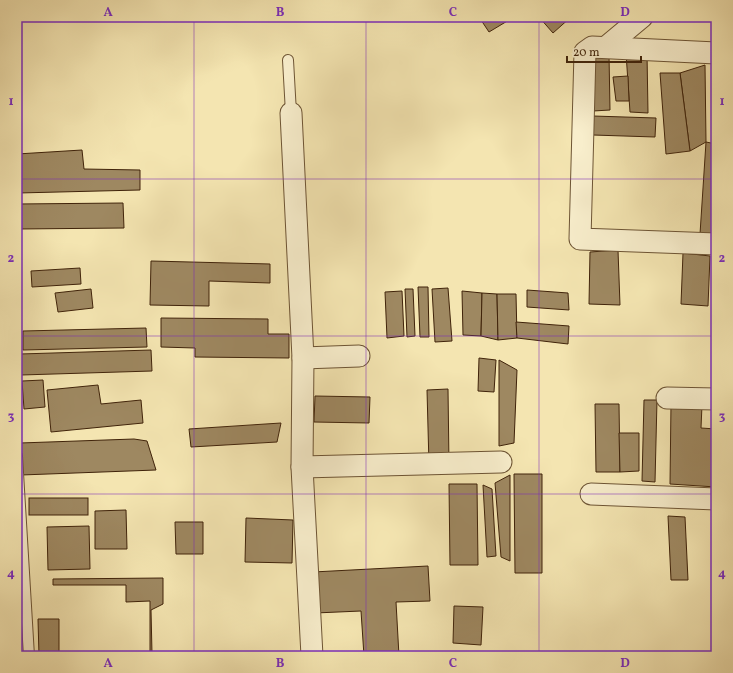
<svg xmlns="http://www.w3.org/2000/svg" width="733" height="673" font-family="Vollkorn,serif">
<style>
.building{fill:#9e8861;stroke:#40230a}
.lines{fill:none;stroke-linecap:round;stroke-linejoin:round}
.service-casing{stroke:#6d5434;stroke-width:12}
.minor-casing{stroke:#6d5434;stroke-width:23}
.service{stroke:#f8eecc;stroke-width:10}
.minor{stroke:#f8eecc;stroke-width:21}
.grid{fill:none;stroke:#7b2cbf;stroke-width:1;stroke-opacity:0.55}
.neatline{fill:none;stroke:#7b2cbf;stroke-width:1.5}
.grid-label{font-size:13px;text-anchor:middle;font-weight:bold;fill:#7b2cbf}
</style>
<rect width="100%" height="100%" fill="#f4e5b1"/>
<filter id="stains"><feTurbulence type="fractalNoise" baseFrequency=".005" numOctaves="4"/><feColorMatrix values="0 0 0 0 .2 0 0 0 0 .09 0 0 0 0 .02 0 0 0 .5 -.17"/></filter>
<radialGradient id="worn" r=".72"><stop offset=".6" stop-color="#630" stop-opacity="0"/><stop offset="1" stop-color="#630" stop-opacity=".3"/></radialGradient>
<g class="building">
<path d="M 479,17 L 514,17 L 489,32 Z"/>
<path d="M 539,17 L 571,17 L 553,33 Z"/>
<path d="M 626,53 L 647,54 L 648,113 L 630,112 Z"/>
<path d="M 592,55 L 609,55 L 610,110 L 593,111 Z"/>
<path d="M 705,65 L 706,142 L 690,151 L 680,73 Z"/>
<path d="M 660,73 L 680,73 L 690,151 L 666,154 Z"/>
<path d="M 628,76 L 629,101 L 616,101 L 613,77 Z"/>
<path d="M 593,116 L 656,118 L 655,137 L 593,135 Z"/>
<path d="M 706,142 L 716,144 L 716,234 L 700,234 Z"/>
<path d="M 82,150 L 84,169 L 140,170 L 140,190 L 18,193 L 17,154 Z"/>
<path d="M 123,203 L 124,228 L 18,229 L 17,204 Z"/>
<path d="M 618,250 L 620,305 L 589,304 L 590,252 Z"/>
<path d="M 683,253 L 710,256 L 708,306 L 681,304 Z"/>
<path d="M 151,261 L 270,264 L 270,283 L 209,281 L 209,306 L 150,305 Z"/>
<path d="M 80,268 L 81,284 L 32,287 L 31,271 Z"/>
<path d="M 418,287 L 428,287 L 429,337 L 420,337 Z"/>
<path d="M 448,288 L 452,341 L 435,342 L 432,289 Z"/>
<path d="M 91,289 L 93,308 L 58,312 L 55,293 Z"/>
<path d="M 405,289 L 413,289 L 415,336 L 407,337 Z"/>
<path d="M 527,290 L 568,293 L 569,310 L 527,307 Z"/>
<path d="M 402,291 L 404,336 L 387,338 L 385,292 Z"/>
<path d="M 462,291 L 482,293 L 481,336 L 463,335 Z"/>
<path d="M 482,293 L 497,294 L 498,340 L 481,336 Z"/>
<path d="M 497,294 L 516,294 L 517,338 L 498,340 Z"/>
<path d="M 161,318 L 268,319 L 268,334 L 289,334 L 289,358 L 195,357 L 195,348 L 161,347 Z"/>
<path d="M 516,322 L 569,326 L 568,344 L 517,338 Z"/>
<path d="M 146,328 L 147,347 L 23,350 L 23,331 Z"/>
<path d="M 151,350 L 152,371 L 21,375 L 20,354 Z"/>
<path d="M 479,358 L 496,360 L 494,392 L 478,391 Z"/>
<path d="M 499,360 L 517,370 L 514,443 L 499,446 Z"/>
<path d="M 43,380 L 45,407 L 24,409 L 22,381 Z"/>
<path d="M 98,385 L 101,404 L 141,400 L 143,423 L 51,432 L 47,390 Z"/>
<path d="M 448,389 L 449,465 L 429,465 L 427,390 Z"/>
<path d="M 315,396 L 370,397 L 369,423 L 314,422 Z"/>
<path d="M 644,400 L 657,400 L 655,482 L 642,481 Z"/>
<path d="M 595,404 L 619,404 L 620,472 L 596,472 Z"/>
<path d="M 671,404 L 702,405 L 701,428 L 716,429 L 716,487 L 670,484 Z"/>
<path d="M 281,423 L 277,442 L 191,447 L 189,429 Z"/>
<path d="M 619,433 L 639,433 L 639,471 L 620,472 Z"/>
<path d="M 134,439 L 147,441 L 156,470 L 21,475 L 20,443 Z"/>
<path d="M 514,474 L 542,474 L 542,573 L 515,573 Z"/>
<path d="M 510,475 L 510,561 L 501,557 L 495,483 Z"/>
<path d="M 449,484 L 477,484 L 478,565 L 450,565 Z"/>
<path d="M 483,485 L 492,489 L 496,556 L 487,557 Z"/>
<rect x="29" y="498" width="59" height="17"/>
<path d="M 126,510 L 127,549 L 95,549 L 95,511 Z"/>
<rect x="714" y="515" width="2" height="69"/>
<path d="M 668,516 L 685,517 L 688,580 L 671,580 Z"/>
<path d="M 246,518 L 293,520 L 292,563 L 245,562 Z"/>
<path d="M 175,522 L 203,522 L 203,554 L 176,554 Z"/>
<path d="M 89,526 L 90,569 L 48,570 L 47,527 Z"/>
<path d="M 17,559 L 20,624 L 17,624 Z"/>
<path d="M 428,566 L 430,601 L 396,602 L 399,656 L 364,656 L 361,611 L 315,613 L 313,572 Z"/>
<path d="M 163,578 L 163,604 L 151,610 L 152,654 L 150,654 L 150,601 L 126,602 L 126,585 L 53,585 L 53,579 Z"/>
<path d="M 454,606 L 483,607 L 481,645 L 453,643 Z"/>
<path d="M 38,619 L 59,619 L 59,656 L 39,656 Z"/>
</g>
<g class="lines">
<defs>
<g id="service">
<path d="M 288,60 L 291,113"/>
<path d="M 17,456 L 29,656"/>
</g>
<g id="minor">
<path d="M 606,47 L 642,17"/>
<path d="M 716,53 L 592,47 L 585,52 L 580,239 L 716,244"/>
<path d="M 291,113 L 303,358 L 302,467 L 312,656"/>
<path d="M 303,358 L 359,356"/>
<path d="M 667,398 L 716,399"/>
<path d="M 302,467 L 501,462"/>
<path d="M 591,494 L 716,499"/>
</g>
</defs>
<use href="#service" class="service-casing"/>
<use href="#minor" class="minor-casing"/>
<use href="#service" class="service"/>
<use href="#minor" class="minor"/>
</g>
<path class="grid" d="M 194,17 L 194,656M 366,17 L 366,656M 539,17 L 539,656M 17,179 L 716,179M 17,336 L 716,336M 17,494 L 716,494"/>
<rect width="733" height="673" fill="none" stroke="#f4e5b1" stroke-width="44"/>
<path d="M567 56v6h74v-6" fill="none" stroke="#40230a" stroke-width="2"/>
<text x="573" y="56" font-size="12" fill="#40230a" stroke="#f8eecc" stroke-width="3" paint-order="stroke">20 m</text>
<rect x="22" y="22" width="689" height="629" class="neatline"/>
<g class="grid-label">
<text x="108" y="16">A</text>
<text x="280" y="16">B</text>
<text x="453" y="16">C</text>
<text x="625" y="16">D</text>
<text x="11" y="105">1</text>
<text x="722" y="105">1</text>
<text x="11" y="262">2</text>
<text x="722" y="262">2</text>
<text x="11" y="420">3</text>
<text x="722" y="420">3</text>
<text x="11" y="577">4</text>
<text x="722" y="577">4</text>
<text x="108" y="667">A</text>
<text x="280" y="667">B</text>
<text x="453" y="667">C</text>
<text x="625" y="667">D</text>
</g>
<rect width="100%" height="100%" filter="url(#stains)"/>
<rect width="100%" height="100%" fill="url(#worn)"/>
</svg>
